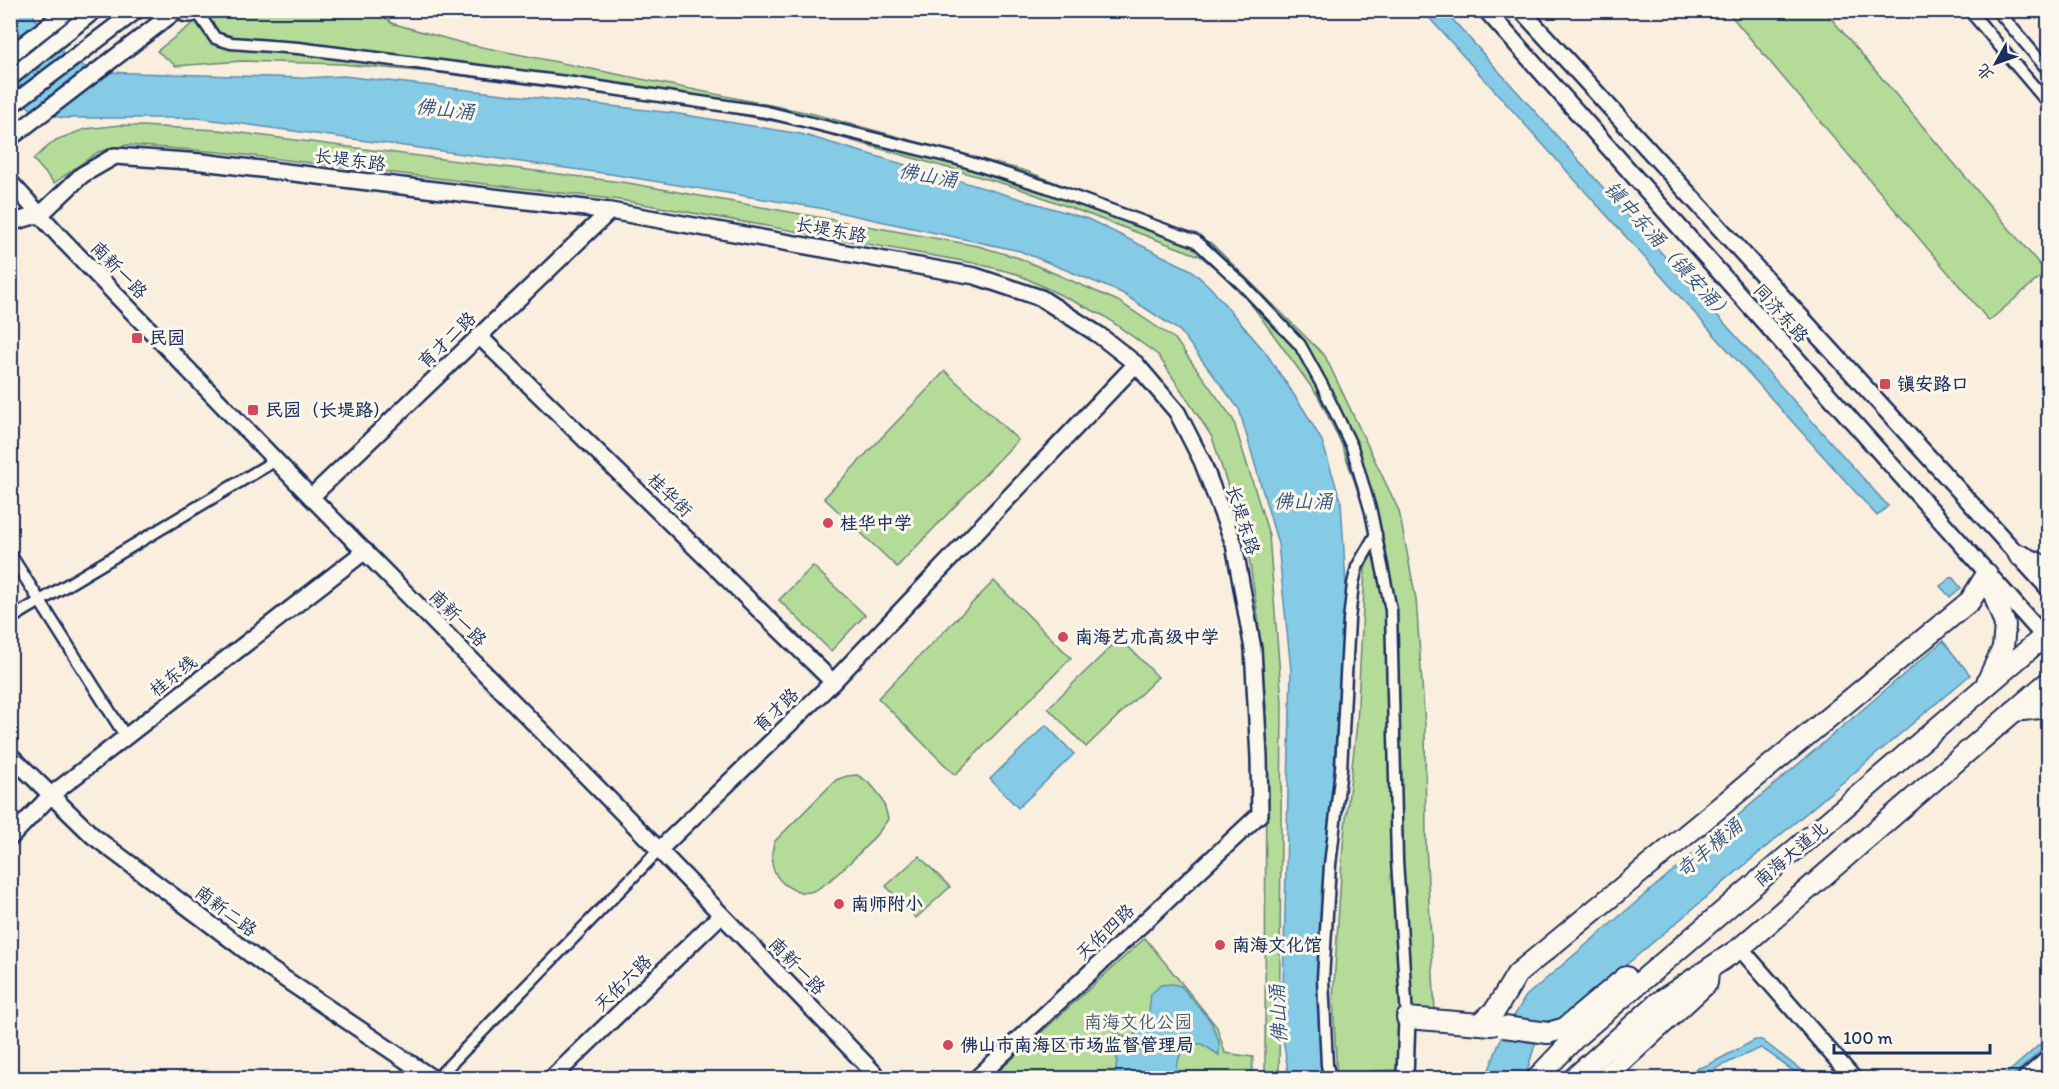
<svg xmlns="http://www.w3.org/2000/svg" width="2059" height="1089" font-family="Itim,'LXGW WenKai TC',sans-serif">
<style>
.green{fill:#b4db97;stroke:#68857a;stroke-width:1.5}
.water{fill:#85cbe6;stroke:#5b8db0;stroke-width:1.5}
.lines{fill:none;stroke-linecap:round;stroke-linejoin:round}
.street-casing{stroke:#1b2f5e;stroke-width:15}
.secondary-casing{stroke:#1b2f5e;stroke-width:20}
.highway-casing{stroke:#1b2f5e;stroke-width:24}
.street{stroke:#fbf7ec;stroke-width:10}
.secondary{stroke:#fbf7ec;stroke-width:15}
.highway{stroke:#fbf7ec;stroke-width:20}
.secondary-bridge-casing{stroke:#1b2f5e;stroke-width:20;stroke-linecap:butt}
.highway-bridge-casing{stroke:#1b2f5e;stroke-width:24;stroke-linecap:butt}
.secondary-bridge{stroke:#fbf7ec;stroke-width:15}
.highway-bridge{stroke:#fbf7ec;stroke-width:20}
.poi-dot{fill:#d1495b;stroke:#fbf7ec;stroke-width:2}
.labels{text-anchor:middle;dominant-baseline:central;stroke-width:6;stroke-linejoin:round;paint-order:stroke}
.street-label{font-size:18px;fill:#1b2f5e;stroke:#fbf7ec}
.poi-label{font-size:18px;font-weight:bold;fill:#1b2f5e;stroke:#fbf7ec;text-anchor:start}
.park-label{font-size:18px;fill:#415a6c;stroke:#fbf7ec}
.water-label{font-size:20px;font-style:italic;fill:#365680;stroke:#fbf7ec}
</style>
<rect width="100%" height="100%" fill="#faeede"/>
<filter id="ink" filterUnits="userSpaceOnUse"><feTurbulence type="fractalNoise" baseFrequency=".0167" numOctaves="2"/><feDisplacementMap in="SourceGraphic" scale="12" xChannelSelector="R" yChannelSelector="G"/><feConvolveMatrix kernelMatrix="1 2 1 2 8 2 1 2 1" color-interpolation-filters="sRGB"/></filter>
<g filter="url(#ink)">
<g class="green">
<path d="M 209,11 L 382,11 L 391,23 L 462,43 L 810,113 L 1026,171 L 1211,243 L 1325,356 L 1399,511 L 1416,599 L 1425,725 L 1426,845 L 1435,1012 L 1402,1013 L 1398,1070 L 1371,1071 L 1368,1078 L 1337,1078 L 1333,999 L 1343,845 L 1357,723 L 1365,569 L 1374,545 L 1360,497 L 1341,443 L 1318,396 L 1254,308 L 1226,277 L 1200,256 L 1015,187 L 800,126 L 692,106 L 440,73 L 341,64 L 242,61 L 176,66 L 157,51 Z"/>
<path d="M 1727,11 L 1825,11 L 2046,272 L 1989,321 Z"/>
<path d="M 121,125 L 218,130 L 628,183 L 978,246 L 1019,258 L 1118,301 L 1175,339 L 1233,419 L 1269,535 L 1282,702 L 1279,1078 L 1265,1078 L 1266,706 L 1258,616 L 1247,545 L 1212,437 L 1158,355 L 1104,316 L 1017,274 L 974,263 L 620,200 L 219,152 L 127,145 L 98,152 L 54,183 L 33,159 L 56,140 L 85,129 Z"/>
<path d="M 945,371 L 1018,440 L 897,567 L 824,498 Z"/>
<path d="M 813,566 L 865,615 L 831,651 L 779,600 Z"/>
<path d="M 994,581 L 1071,658 L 955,775 L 878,698 Z"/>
<path d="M 1120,638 L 1158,677 L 1086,747 L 1048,708 Z"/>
<path d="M 857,775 C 876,785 884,799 888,819 C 878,836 827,889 810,892 C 800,894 787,888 780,880 C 770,870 770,854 775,841 L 836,780 L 847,776 Z"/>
<path d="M 919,856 L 950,887 L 916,918 L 886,886 Z"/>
<path d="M 1145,938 L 1217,1027 L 1225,1053 L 1253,1057 L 1252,1078 L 991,1078 Z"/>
</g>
<g class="water">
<path d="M 11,11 L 31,11 L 47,38 L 75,63 L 101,72 L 304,78 L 343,76 L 673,113 L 801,134 L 1088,219 L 1191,270 L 1210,287 L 1266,353 L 1304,410 L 1322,441 L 1341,502 L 1346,585 L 1319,990 L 1325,1078 L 1289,1078 L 1282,1031 L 1291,670 L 1278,544 L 1239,409 L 1180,331 L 1122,293 L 1020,251 L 819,208 L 610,174 L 198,118 L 63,118 L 32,110 L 11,92 Z"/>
<path d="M 1423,11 L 1445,11 L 1888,506 L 1877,516 Z"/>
<path d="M 1952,577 L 1961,588 L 1950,597 L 1940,586 Z"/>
<path d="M 1943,641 L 1970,675 L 1536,1041 L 1525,1078 L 1486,1078 L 1501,1038 L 1526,996 Z"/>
<path d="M 1046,725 L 1074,754 L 1018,808 L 990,779 Z"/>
<path d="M 1172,984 L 1181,986 L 1211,1022 L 1219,1042 L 1219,1055 L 1202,1044 L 1197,1044 L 1193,1039 L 1186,1040 L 1181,1046 L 1180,1055 L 1176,1066 L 1178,1072 L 1183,1073 L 1189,1078 L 1115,1078 L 1118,1048 L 1109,1041 L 1112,1034 L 1117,1032 L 1124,1037 L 1132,1038 L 1149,1011 L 1151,994 L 1161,985 Z"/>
<path d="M 2048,1037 L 2048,1045 L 2010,1078 L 2002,1078 Z"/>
<path d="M 1755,1040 L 1762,1040 L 1811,1078 C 1798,1079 1775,1055 1761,1048 C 1741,1056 1723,1065 1705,1074 C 1686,1083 1659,1079 1639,1078 L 1641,1074 L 1680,1074 L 1708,1065 Z"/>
</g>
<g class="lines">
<defs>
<g id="street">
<path d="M 1969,10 L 2048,103"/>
<path d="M 1997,10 L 2048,70"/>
<path d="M 198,13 L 215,38 L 231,43 L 298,48 L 566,82 L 767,112 L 958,159 L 1047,187 L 1196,241 L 1243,285 L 1300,345 L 1322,385 L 1352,447 L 1371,512 L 1391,610 L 1397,860 L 1407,1018"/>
<path d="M 10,554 L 126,737"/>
<path d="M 10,619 L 276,460"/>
<path d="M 437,1078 L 659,850"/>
<path d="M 1330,1078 L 1327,1065 L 1323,979 L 1330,865 L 1341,769 L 1349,620 L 1353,584 L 1357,567 L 1376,534"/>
</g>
<g id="secondary">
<path d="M 173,10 C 183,13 191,17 200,10"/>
<path d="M 1486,10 L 2048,641"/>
<path d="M 1521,10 L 2048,588"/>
<path d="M 10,55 L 68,10"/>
<path d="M 10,78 L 95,10"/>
<path d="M 10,106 L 137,10"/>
<path d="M 10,182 L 63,240 L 311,497 L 659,850 L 879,1078"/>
<path d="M 10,223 L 41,214 L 82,175 L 115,156 L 202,162 L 610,211 L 975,276 L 1041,298 L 1099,335 L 1136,364 L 1177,412 L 1202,461 L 1234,544 L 1253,649 L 1259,757 L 1260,814 L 977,1078"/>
<path d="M 479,336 L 833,682"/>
<path d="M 311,497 L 610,211"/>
<path d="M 10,755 L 93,836 L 270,969 L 432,1078"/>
<path d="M 10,838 L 51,795 L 365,551"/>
<path d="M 659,850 L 833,682 L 1136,364"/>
<path d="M 1740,948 L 1853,1078"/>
<path d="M 552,1078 L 721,915"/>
<path d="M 1405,1078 L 1407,1018"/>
<path d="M 2026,1078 L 2048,1059"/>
</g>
<g id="highway">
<path d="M 2019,555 L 2048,568"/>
<path d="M 1987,682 L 2003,648 L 2005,625 L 1987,574"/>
<path d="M 2014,711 L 2048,707"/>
<path d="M 1407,1018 L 1492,1025"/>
<path d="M 1480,1024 L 1496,1009 L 1517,974 L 1970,601 L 1987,574"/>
<path d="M 1548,1033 L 1565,1028 L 1626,977"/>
<path d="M 1537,1078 L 1575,1038 L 2048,633"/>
<path d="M 1574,1078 L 1659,1002 L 1740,948 L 2048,682"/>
<path d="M 1604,1078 L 1707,983 L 1708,973"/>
</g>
</defs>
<use href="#street" class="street-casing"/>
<use href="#secondary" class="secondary-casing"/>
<use href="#highway" class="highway-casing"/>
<use href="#street" class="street"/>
<use href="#secondary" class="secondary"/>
<use href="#highway" class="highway"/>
<defs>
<path id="secondary-bridge" d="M 10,138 L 177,10"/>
<path id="highway-bridge" d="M 1504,1027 L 1548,1033"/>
</defs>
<use href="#secondary-bridge" class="secondary-bridge-casing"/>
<use href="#highway-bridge" class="highway-bridge-casing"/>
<use href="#secondary-bridge" class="secondary-bridge"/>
<use href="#highway-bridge" class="highway-bridge"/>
</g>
</g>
<g class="poi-dot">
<rect x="131" y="332" width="12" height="12" rx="3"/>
<rect x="1879" y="378" width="12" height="12" rx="3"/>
<rect x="247" y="404" width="12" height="12" rx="3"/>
<circle cx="828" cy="523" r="6"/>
<circle cx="1063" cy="637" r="6"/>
<circle cx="839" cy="904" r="6"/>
<circle cx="1220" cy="945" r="6"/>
<circle cx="948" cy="1045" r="6"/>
</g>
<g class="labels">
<g class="street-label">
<text transform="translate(350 160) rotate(7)">长堤东路</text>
<text transform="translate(831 230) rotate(10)">长堤东路</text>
<text transform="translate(119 270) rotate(46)">南新一路</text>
<text transform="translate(1781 313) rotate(48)">同济东路</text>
<text transform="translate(447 340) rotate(-44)">育才二路</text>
<text transform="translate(670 495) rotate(44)">桂华街</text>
<text transform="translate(1243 520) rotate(72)">长堤东路</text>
<text transform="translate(458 618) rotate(45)">南新一路</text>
<text transform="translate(173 676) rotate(-38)">桂东线</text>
<text transform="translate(776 710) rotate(-44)">育才路</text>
<text transform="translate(1791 854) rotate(-40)">南海大道北</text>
<text transform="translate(226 911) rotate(37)">南新二路</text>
<text transform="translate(1105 932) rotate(-43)">天佑四路</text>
<text transform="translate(797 966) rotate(46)">南新一路</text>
<text transform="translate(623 983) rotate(-44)">天佑六路</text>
</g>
<g class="poi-label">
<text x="149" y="338">民园</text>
<text x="1897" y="384">镇安路口</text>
<text x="265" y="410">民园（长堤路）</text>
<text x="840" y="523">桂华中学</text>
<text x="1075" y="637">南海艺术高级中学</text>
<text x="851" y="904">南师附小</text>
<text x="1232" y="945">南海文化馆</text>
<text x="960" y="1045">佛山市南海区市场监督管理局</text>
</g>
<g class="park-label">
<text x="1138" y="1022">南海文化公园</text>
</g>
<g class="water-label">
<text transform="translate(445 109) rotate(6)">佛山涌</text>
<text transform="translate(928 175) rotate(10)">佛山涌</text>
<text transform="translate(1669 251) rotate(48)">镇中东涌（镇安涌）</text>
<text x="1303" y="501">佛山涌</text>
<text transform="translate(1709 848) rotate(-40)">奇丰横涌</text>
<text transform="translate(1278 1014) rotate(-93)">佛山涌</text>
</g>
</g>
<rect width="2059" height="1089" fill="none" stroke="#fbf7ec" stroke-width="36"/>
<rect x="18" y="18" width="2023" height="1053" fill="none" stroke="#1b2f5e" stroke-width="2" filter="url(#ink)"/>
<g transform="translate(1996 63) rotate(230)" stroke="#fbf7ec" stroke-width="4.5" paint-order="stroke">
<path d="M0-4.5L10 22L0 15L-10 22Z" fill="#1b2f5e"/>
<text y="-9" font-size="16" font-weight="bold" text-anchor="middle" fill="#1b2f5e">北</text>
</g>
<path d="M1834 1044v9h156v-9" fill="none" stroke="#1b2f5e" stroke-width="3"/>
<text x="1843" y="1044" font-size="18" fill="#1b2f5e" stroke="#fbf7ec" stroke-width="4.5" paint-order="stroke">100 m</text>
</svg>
